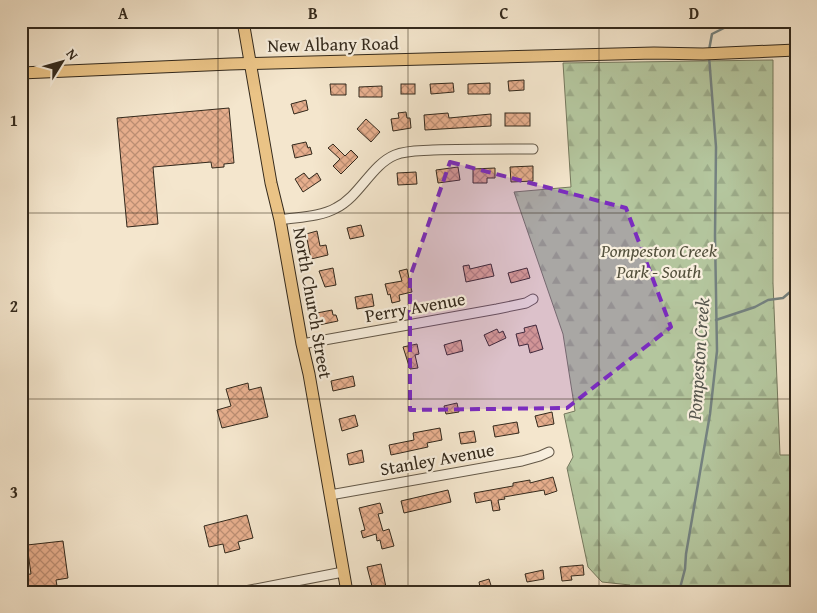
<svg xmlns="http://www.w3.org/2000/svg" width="817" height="613" font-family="'Gentium Book Plus',serif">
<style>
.forest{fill:url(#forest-firs);stroke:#74785d}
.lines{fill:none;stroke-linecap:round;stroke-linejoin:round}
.stream{stroke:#748280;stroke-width:2.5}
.building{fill:url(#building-cross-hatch);stroke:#33291c}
.minor-casing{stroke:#635848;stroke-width:11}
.major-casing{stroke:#33291c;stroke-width:13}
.minor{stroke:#f8efde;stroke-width:9}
.major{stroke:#eac386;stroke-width:11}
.marked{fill:#7b2cbf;fill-opacity:0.2;stroke:#7b2cbf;stroke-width:4;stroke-dasharray:10 6;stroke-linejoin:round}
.grid{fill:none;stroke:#33291c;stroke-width:1;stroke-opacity:0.55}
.labels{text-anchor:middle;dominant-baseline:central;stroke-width:4.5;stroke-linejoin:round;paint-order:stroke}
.street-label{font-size:18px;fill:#33291c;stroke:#f8efde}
.park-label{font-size:18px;font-style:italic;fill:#53503c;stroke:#f8efde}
.water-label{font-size:19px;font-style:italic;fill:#54554e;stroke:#f8efde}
.neatline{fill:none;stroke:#33291c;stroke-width:2}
.grid-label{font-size:16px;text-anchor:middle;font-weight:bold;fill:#33291c}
</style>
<defs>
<pattern id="forest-firs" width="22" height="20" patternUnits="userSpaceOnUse" patternTransform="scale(1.25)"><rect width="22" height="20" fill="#b4c69e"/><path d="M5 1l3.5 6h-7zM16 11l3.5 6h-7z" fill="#9baa88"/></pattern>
<pattern id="building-cross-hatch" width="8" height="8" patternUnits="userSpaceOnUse" patternTransform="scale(1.25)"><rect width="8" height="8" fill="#e7af8e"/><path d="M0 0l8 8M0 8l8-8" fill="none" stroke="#bc8e73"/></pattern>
</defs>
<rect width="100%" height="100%" fill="#f4e6cd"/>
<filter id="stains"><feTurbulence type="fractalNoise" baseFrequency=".004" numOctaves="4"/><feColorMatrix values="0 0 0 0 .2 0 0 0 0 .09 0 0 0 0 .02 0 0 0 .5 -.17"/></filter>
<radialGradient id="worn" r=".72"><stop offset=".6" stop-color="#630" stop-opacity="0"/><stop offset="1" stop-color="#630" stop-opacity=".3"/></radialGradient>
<path class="forest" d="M 773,60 L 773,283 L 780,455 L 796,455 L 796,592 L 636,592 L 630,585 L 602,582 L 588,567 L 567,468 L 573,457 L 564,414 L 575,411 L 563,334 L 514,192 L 571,187 L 563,63 Z"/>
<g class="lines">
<g class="stream">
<path d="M 709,50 L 712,34 L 738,21"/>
<path d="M 716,320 L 755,307 L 768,300 L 783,298 L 796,287"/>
<path d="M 679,592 L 685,569 L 686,554 L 710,414 L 717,351 L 715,236 L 716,147 L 709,56"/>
</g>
</g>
<g class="building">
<path d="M 524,80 L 524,90 L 509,91 L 508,81 Z"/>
<path d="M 453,83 L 454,92 L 431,94 L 430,84 Z"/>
<path d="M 490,83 L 490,94 L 468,94 L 468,84 Z"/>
<path d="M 330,84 L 346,84 L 346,95 L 331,95 Z"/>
<rect x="401" y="84" width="14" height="10"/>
<path d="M 382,86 L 382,97 L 359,97 L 359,87 Z"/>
<path d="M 306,100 L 308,110 L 294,114 L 291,104 Z"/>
<path d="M 229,108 L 234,163 L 224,164 L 224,167 L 212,168 L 211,162 L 153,167 L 158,224 L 127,227 L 117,118 Z"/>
<path d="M 406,112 L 407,118 L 410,118 L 411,128 L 393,131 L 391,119 L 399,118 L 398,113 Z"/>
<path d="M 448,113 L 449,118 L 491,114 L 491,126 L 425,130 L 424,115 Z"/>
<rect x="505" y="113" width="25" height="13"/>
<path d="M 366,119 L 380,132 L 371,142 L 357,129 Z"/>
<path d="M 306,142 L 308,148 L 310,147 L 312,154 L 295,158 L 292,145 Z"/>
<path d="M 333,144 L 345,156 L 351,150 L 358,157 L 341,174 L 333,166 L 340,159 L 328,148 Z"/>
<path d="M 533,166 L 533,181 L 511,182 L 510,167 Z"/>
<path d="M 458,167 L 460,180 L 438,183 L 436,170 Z"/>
<path d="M 495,168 L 495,178 L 487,178 L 487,183 L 473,183 L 473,169 Z"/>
<path d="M 416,172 L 417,184 L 398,185 L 397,173 Z"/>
<path d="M 304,173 L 309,179 L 317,173 L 321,180 L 303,192 L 295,179 Z"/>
<path d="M 361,225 L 364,236 L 350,239 L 347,228 Z"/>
<path d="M 317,231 L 320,246 L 326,245 L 328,255 L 311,259 L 306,234 Z"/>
<path d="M 491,264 L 494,276 L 466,282 L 463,266 L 469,265 L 470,269 Z"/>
<path d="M 333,268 L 336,285 L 325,287 L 319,271 Z"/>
<path d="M 527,268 L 530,278 L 511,283 L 508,273 Z"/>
<path d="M 407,269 L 412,292 L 399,295 L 400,301 L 392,303 L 390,294 L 388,295 L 385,284 L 402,281 L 399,271 Z"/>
<path d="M 372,294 L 374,306 L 357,309 L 355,297 Z"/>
<path d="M 332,310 L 333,315 L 336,315 L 338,321 L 319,325 L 317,313 Z"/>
<path d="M 536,325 L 543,349 L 530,353 L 528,344 L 519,346 L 516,334 L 525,332 L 524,328 Z"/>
<path d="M 497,329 L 499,333 L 503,331 L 506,338 L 489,346 L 484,335 Z"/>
<path d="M 461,340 L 463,351 L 447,355 L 444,345 Z"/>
<path d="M 417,344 L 419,354 L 415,355 L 418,368 L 410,369 L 403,347 Z"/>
<path d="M 353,376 L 355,386 L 333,391 L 331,381 Z"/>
<path d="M 248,383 L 249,390 L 261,387 L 268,417 L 222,428 L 217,410 L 231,406 L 226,389 Z"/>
<path d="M 457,403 L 459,412 L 446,414 L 444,406 Z"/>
<path d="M 552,412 L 554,424 L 538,427 L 535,416 Z"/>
<path d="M 355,415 L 358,426 L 342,431 L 339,419 Z"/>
<path d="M 517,422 L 519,433 L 495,437 L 493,426 Z"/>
<path d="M 440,428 L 442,440 L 427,443 L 428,447 L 391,455 L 389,445 L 414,440 L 413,433 Z"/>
<path d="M 474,431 L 476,442 L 461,444 L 459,433 Z"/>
<path d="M 362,450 L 364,462 L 349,465 L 347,454 Z"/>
<path d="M 553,477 L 557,491 L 545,495 L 544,490 L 504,497 L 505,499 L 498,500 L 500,510 L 493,511 L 491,500 L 476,503 L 474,493 L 513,486 L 513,483 L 530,480 L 530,483 Z"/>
<path d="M 448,490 L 451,502 L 404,513 L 401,501 Z"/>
<path d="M 380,503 L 383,513 L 378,514 L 383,531 L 389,529 L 394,546 L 382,549 L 380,540 L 377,541 L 376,534 L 363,538 L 361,531 L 365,530 L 359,508 Z"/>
<path d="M 247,515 L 253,538 L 238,542 L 240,549 L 225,553 L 223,544 L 209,547 L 204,526 Z"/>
<path d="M 63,541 L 68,578 L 56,580 L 58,592 L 21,592 L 21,575 L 31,574 L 27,545 Z"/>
<path d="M 381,564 L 386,587 L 373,590 L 367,567 Z"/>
<path d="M 583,565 L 584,575 L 571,576 L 572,580 L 562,581 L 560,567 Z"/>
<path d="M 543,570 L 544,579 L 527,582 L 525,574 Z"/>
<path d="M 489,579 L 493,592 L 481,592 L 479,582 Z"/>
</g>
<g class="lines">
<defs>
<g id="minor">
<path d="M 280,220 C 298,217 320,217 336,208 C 360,196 371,165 395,155 C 407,150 421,151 433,150 C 466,149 500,149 533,149"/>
<path d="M 302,344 L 497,309 L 526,303 L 533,299"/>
<path d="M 330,495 L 522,461 L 540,456 L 549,452"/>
<path d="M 240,592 L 343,572"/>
</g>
<g id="major">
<path d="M 243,21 L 271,183 L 280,220 L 302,344 L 309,374 L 347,592"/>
<path d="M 21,73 L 230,64 L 654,53 L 703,54 L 796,50"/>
</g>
</defs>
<use href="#minor" class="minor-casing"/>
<use href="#major" class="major-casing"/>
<use href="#minor" class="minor"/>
<use href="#major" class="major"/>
</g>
<path class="marked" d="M 450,162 L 626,208 L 671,327 L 567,408 L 410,410 L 410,277 Z"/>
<path class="grid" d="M 218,21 L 218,592M 408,21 L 408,592M 599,21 L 599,592M 21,213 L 796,213M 21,399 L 796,399"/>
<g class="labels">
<g class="street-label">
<text transform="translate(333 44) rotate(-1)">New Albany Road</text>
<text transform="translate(313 303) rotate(80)">North Church Street</text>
<text transform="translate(415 307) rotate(-10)">Perry Avenue</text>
<text transform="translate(437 459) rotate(-10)">Stanley Avenue</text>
</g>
<g class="park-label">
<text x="659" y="250">Pompeston Creek<tspan x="659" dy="21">Park - South</tspan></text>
</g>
<g class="water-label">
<text transform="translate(698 359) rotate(-86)">Pompeston Creek</text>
</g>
</g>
<rect width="817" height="613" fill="none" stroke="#f4e6cd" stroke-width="55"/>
<g transform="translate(62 62) rotate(53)" stroke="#f8efde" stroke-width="4" paint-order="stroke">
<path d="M0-4L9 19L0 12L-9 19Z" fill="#33291c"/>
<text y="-8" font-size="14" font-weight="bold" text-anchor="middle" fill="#33291c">N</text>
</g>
<rect x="28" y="28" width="762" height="558" class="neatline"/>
<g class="grid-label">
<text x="123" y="19">A</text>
<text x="313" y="19">B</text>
<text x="504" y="19">C</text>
<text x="694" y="19">D</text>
<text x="14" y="126">1</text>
<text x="14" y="312">2</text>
<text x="14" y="498">3</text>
</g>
<rect width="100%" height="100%" filter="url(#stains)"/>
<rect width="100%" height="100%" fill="url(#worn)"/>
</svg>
